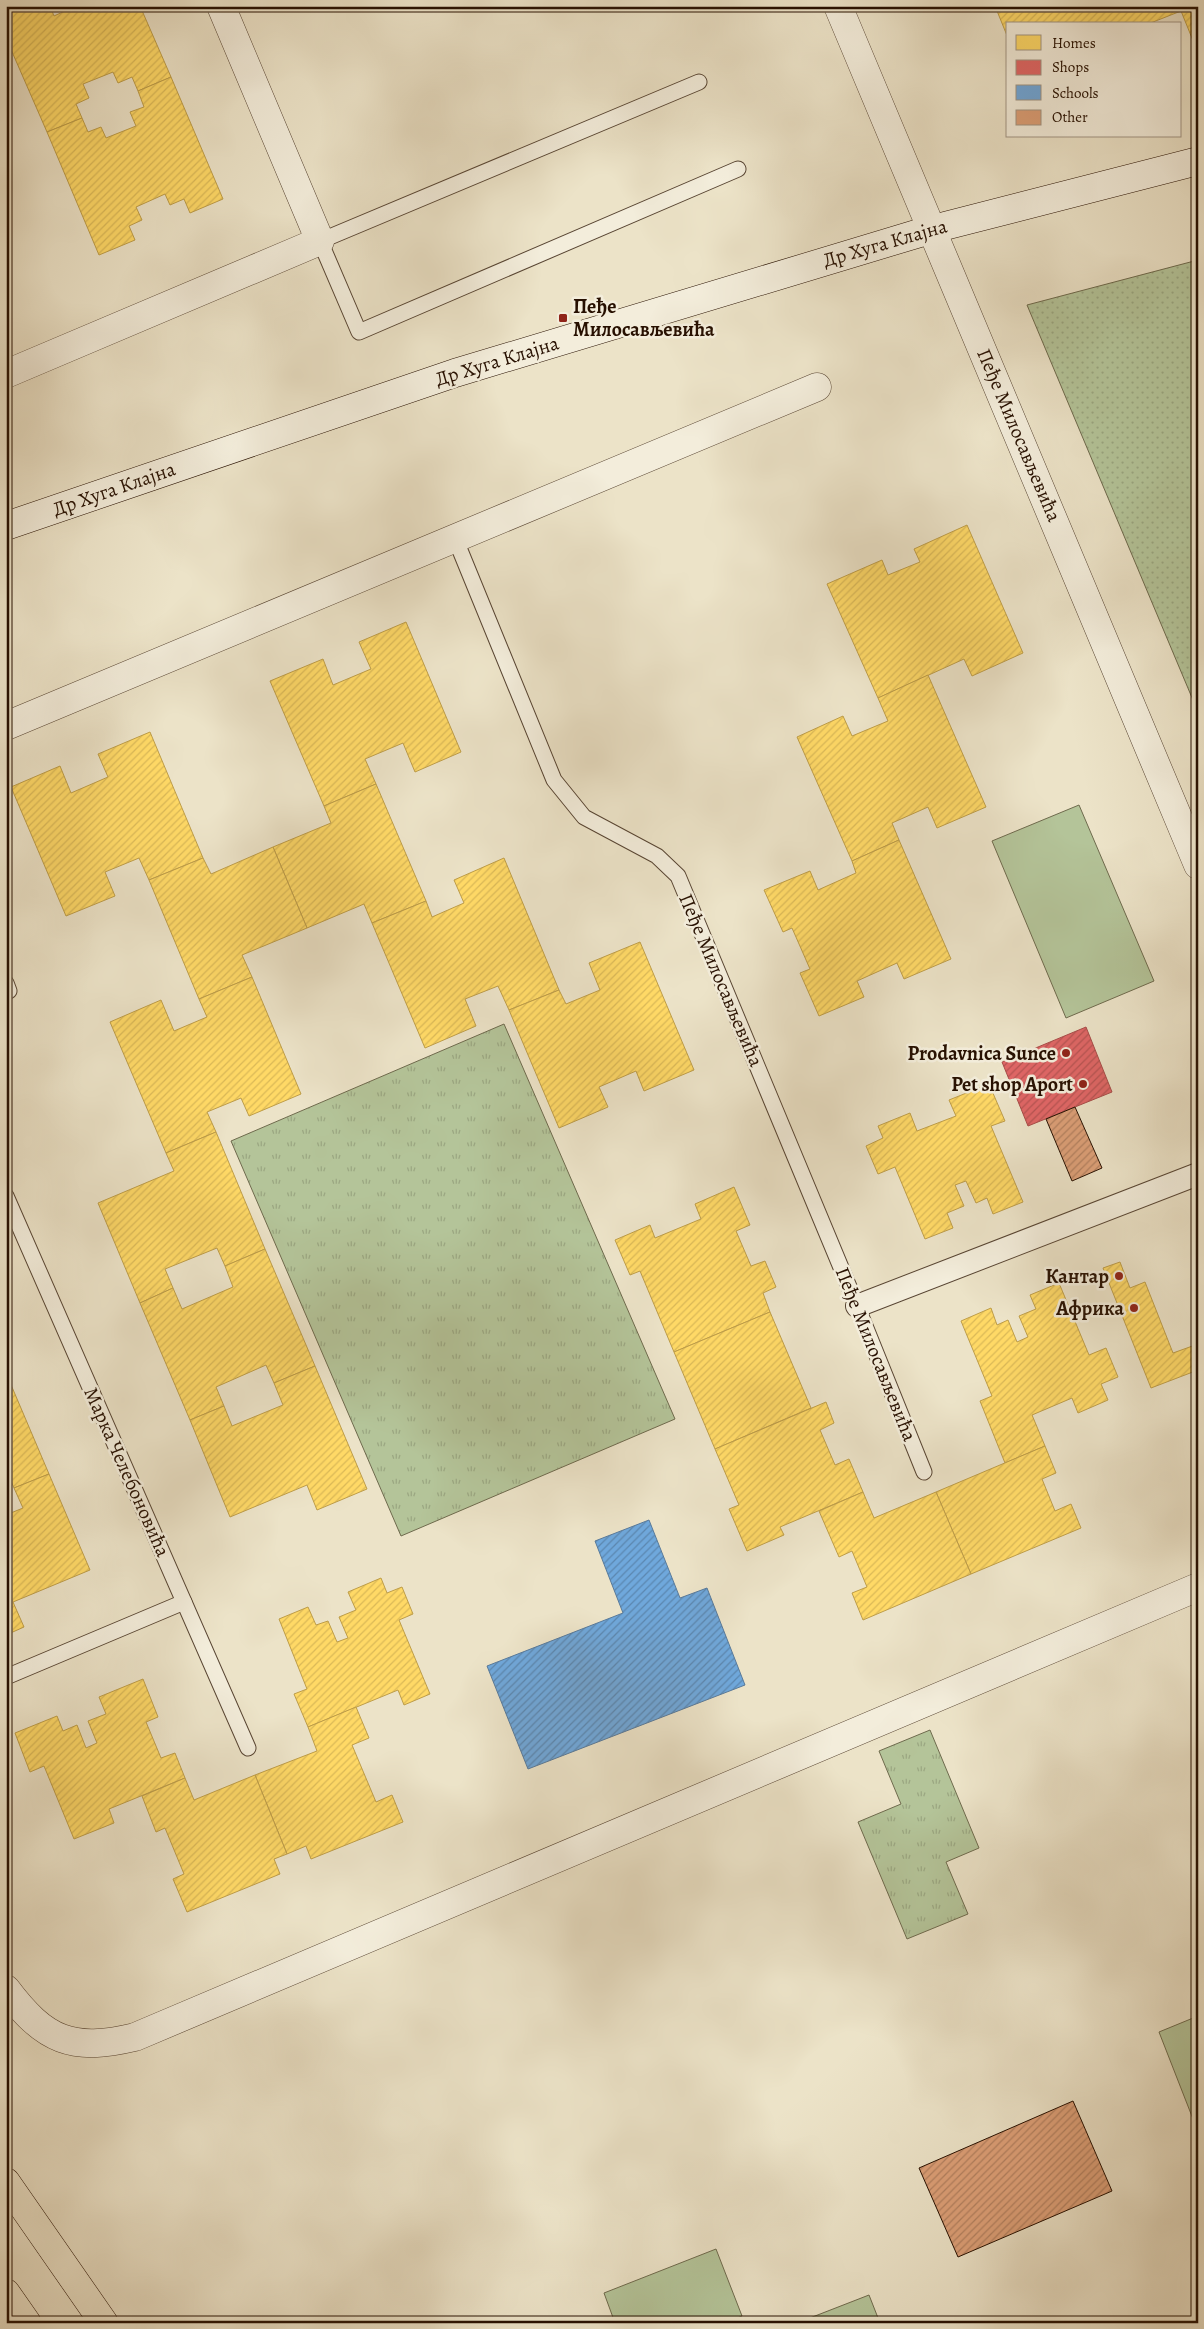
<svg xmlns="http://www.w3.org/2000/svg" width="1204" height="2329" font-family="Alegreya,serif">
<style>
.grass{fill:url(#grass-dots);stroke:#6e6a4d}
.park{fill:url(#park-tufts);stroke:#6e6a4d}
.garden{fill:#b4c499;stroke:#6e6a4d}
.homes{fill:url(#homes-hatch);stroke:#be9d48}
.shops{fill:url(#shops-hatch);stroke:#a84c48}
.schools{fill:url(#schools-hatch);stroke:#597a9a}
.building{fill:url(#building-hatch);stroke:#271001}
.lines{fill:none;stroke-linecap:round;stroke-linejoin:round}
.service-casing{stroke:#584533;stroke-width:17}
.pedestrian-casing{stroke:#584533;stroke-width:24}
.minor-casing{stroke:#584533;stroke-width:29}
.secondary-casing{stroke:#271001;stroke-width:29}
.primary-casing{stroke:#271001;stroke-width:29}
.service{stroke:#f3eddb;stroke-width:15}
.pedestrian{stroke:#f3eddb;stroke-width:22}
.minor{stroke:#f3eddb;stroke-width:28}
.secondary{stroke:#f3eddb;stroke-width:28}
.primary{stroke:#ece3c8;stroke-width:28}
.poi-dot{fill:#8f2418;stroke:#f3eddb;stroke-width:2}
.labels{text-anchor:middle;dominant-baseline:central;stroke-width:5;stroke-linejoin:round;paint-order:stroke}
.street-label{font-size:20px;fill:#271001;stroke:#f3eddb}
.poi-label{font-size:20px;font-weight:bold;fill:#271001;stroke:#f3eddb;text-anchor:end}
</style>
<defs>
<pattern id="grass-dots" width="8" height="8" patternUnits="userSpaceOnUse" patternTransform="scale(1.25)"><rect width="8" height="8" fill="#b4c499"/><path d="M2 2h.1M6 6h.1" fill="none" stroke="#9ba782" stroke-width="1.8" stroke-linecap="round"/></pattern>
<pattern id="park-tufts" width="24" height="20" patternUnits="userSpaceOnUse" patternTransform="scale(1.25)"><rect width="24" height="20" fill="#b4c499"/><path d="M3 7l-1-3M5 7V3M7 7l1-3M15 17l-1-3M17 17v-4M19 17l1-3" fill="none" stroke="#9ba782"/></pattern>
<pattern id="homes-hatch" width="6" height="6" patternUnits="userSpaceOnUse" patternTransform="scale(1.25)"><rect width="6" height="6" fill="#ffd966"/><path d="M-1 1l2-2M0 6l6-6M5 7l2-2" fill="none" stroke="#dbb957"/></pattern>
<pattern id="shops-hatch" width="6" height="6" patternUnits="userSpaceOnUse" patternTransform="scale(1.25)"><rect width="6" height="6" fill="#e06666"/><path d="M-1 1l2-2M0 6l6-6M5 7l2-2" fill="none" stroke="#b65352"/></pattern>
<pattern id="schools-hatch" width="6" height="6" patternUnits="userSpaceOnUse" patternTransform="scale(1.25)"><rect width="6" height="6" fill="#6fa8dc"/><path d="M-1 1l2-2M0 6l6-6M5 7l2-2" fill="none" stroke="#5b87b0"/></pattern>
<pattern id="building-hatch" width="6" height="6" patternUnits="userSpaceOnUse" patternTransform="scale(1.25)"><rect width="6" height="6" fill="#dc9f77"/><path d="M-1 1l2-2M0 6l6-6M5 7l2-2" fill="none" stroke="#b2805f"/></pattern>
</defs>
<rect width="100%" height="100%" fill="#ece3c8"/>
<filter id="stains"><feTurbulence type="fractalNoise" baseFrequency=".004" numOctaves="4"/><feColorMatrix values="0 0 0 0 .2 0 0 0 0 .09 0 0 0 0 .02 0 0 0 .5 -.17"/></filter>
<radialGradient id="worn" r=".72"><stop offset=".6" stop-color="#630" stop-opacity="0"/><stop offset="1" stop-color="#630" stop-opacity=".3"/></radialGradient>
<path class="grass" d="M 1198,260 L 1198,712 L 1027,305 Z"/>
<g class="park">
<path d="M 504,1024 L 675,1419 L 401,1536 L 231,1141 Z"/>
<path d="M 930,1730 L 979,1848 L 946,1862 L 968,1914 L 907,1939 L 858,1822 L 901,1804 L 879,1751 Z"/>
</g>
<g class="garden">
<path d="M 1079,805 L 1154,981 L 1066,1018 L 992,841 Z"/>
<path d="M 1198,2016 L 1198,2117 L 1193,2119 L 1159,2032 Z"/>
<path d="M 716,2249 L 742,2316 L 725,2323 L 615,2323 L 604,2293 Z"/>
<path d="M 869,2295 L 880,2323 L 797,2323 Z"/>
</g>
<g class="homes">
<path d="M 6,6 L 34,6 L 35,10 L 50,6 L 54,16 L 76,6 L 140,6 L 171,77 L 138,91 L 132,77 L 118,83 L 113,72 L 83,84 L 89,98 L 76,104 L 82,118 L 47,132 L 6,38 Z"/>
<path d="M 995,6 L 1198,6 L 1198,53 L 1181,11 L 1148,24 L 1008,24 L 1008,38 Z"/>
<path d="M 171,77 L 223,199 L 190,213 L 184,199 L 170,205 L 165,194 L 136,207 L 142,220 L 129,226 L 135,240 L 99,255 L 47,132 L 82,118 L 88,132 L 101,127 L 106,138 L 136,126 L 130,112 L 144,107 L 138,91 Z"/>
<path d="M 967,525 L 1023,653 L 972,676 L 964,659 L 878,698 L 827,584 L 882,560 L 888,575 L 920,562 L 914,549 Z"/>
<path d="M 406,622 L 461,752 L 415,772 L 403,743 L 365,759 L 376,784 L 324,806 L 270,681 L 323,659 L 333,685 L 371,669 L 359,642 Z"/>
<path d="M 928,675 L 986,807 L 937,828 L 928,807 L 892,823 L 899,840 L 852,861 L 797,737 L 843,716 L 852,736 L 888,721 L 878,698 Z"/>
<path d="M 150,732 L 203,858 L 149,880 L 139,858 L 105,872 L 115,896 L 66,916 L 11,787 L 60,766 L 71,793 L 108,777 L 98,754 Z"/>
<path d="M 376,784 L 426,901 L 372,923 L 364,904 L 307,928 L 273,847 L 331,823 L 324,806 Z"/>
<path d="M 899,840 L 951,959 L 904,979 L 897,963 L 857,981 L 864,997 L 819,1016 L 800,973 L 810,969 L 792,928 L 783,932 L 764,890 L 810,871 L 818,890 L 856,873 L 852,861 Z"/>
<path d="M 273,847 L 307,928 L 242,955 L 252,977 L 199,999 L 149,880 L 203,858 L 211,874 Z"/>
<path d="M 504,858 L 559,990 L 509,1010 L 498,986 L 465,999 L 476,1026 L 425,1048 L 372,923 L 426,901 L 432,917 L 464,903 L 454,880 Z"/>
<path d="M 640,942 L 694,1070 L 644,1091 L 636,1071 L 599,1087 L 608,1107 L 559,1128 L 509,1010 L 559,990 L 566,1004 L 600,990 L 589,963 Z"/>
<path d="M 252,977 L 301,1094 L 249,1116 L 241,1098 L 207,1112 L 216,1132 L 166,1153 L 110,1022 L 161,1000 L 174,1031 L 207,1017 L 199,999 Z"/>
<path d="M 989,1084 L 1005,1121 L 991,1126 L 1023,1202 L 993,1214 L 987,1198 L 976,1203 L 966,1181 L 955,1185 L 964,1206 L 947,1213 L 953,1228 L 925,1239 L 895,1167 L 878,1174 L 866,1146 L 883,1138 L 878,1126 L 910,1113 L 917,1131 L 956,1116 L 949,1100 Z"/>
<path d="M 216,1132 L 265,1249 L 225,1266 L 217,1248 L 165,1269 L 173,1288 L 140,1303 L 98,1203 L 174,1171 L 166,1153 Z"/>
<path d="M 734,1187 L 750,1225 L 736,1231 L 751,1266 L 765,1261 L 776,1287 L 763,1293 L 770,1312 L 674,1352 L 640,1271 L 630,1275 L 615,1240 L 650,1225 L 655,1238 L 701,1219 L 695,1204 Z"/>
<path d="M 265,1249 L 315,1366 L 274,1383 L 266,1365 L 216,1387 L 224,1406 L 190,1420 L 140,1303 L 173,1288 L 182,1309 L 233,1287 L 225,1266 Z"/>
<path d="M 1120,1262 L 1130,1288 L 1145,1282 L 1173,1353 L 1198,1344 L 1198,1370 L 1151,1388 L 1103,1268 Z"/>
<path d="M 1059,1283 L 1089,1355 L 1106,1348 L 1118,1377 L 1101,1384 L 1108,1400 L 1078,1413 L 1072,1398 L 1032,1415 L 1045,1446 L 1005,1463 L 980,1401 L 992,1396 L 961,1321 L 991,1308 L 997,1325 L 1008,1320 L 1017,1342 L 1028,1337 L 1019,1316 L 1036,1309 L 1030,1295 Z"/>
<path d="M 770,1312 L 811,1408 L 715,1449 L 674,1352 Z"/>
<path d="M 315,1366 L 367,1489 L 317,1510 L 307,1485 L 230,1517 L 190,1420 L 224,1406 L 232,1426 L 283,1405 L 274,1383 Z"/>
<path d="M 6,1373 L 49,1474 L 14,1488 L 6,1469 Z"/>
<path d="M 826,1402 L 834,1423 L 820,1430 L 835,1465 L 849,1459 L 863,1492 L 780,1527 L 784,1535 L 747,1551 L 729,1509 L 739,1505 L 715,1449 Z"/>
<path d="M 1045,1446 L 1056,1473 L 1042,1479 L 1055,1511 L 1071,1504 L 1081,1528 L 971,1574 L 936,1492 Z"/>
<path d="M 49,1474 L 90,1570 L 13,1602 L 24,1627 L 6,1635 L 6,1515 L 23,1508 L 14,1488 Z"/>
<path d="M 863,1492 L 874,1518 L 936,1492 L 971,1574 L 863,1620 L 852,1593 L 867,1587 L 852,1551 L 839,1557 L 819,1511 Z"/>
<path d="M 381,1578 L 387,1593 L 402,1587 L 413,1614 L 399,1620 L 430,1694 L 404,1705 L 398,1690 L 308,1727 L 294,1694 L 307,1689 L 279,1619 L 308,1607 L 316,1625 L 328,1621 L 337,1642 L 348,1638 L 339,1617 L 356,1610 L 348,1592 Z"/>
<path d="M 143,1679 L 158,1717 L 146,1722 L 161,1758 L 175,1753 L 185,1778 L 109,1809 L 114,1823 L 74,1839 L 44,1766 L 30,1772 L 15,1733 L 57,1716 L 63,1731 L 77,1725 L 86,1748 L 97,1743 L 88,1721 L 106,1714 L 99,1697 Z"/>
<path d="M 356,1707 L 369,1738 L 352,1745 L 376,1802 L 392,1795 L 403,1822 L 311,1859 L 306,1846 L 287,1854 L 255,1775 L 317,1751 L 308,1727 Z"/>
<path d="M 255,1775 L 287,1854 L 274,1859 L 280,1874 L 187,1912 L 173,1879 L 184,1874 L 165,1828 L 156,1832 L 142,1796 L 185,1778 L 194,1800 Z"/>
</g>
<path class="shops" d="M 1086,1027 L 1112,1092 L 1028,1126 L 1002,1062 Z"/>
<path class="schools" d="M 649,1520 L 680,1598 L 707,1588 L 745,1685 L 528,1769 L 487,1666 L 623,1613 L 595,1541 Z"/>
<g class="building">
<path d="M 1075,1107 L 1102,1168 L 1072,1181 L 1046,1119 Z"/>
<path d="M 1073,2101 L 1112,2191 L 958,2257 L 919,2168 Z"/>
</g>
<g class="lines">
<defs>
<g id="service">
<path d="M 699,82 L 320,241 L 359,332 L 738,169"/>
<path d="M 455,538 L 554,780 L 584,817 L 657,856 L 678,876 L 857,1306 L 924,1472"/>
<path d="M 6,983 L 9,991"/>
<path d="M 6,1196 L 248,1748"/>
<path d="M 6,1677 L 184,1602"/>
</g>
<path id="pedestrian" d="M 857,1306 L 1198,1174"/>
<g id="minor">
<path d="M 838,6 L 1198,865"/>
<path d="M 6,374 L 320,241 L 221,6"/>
<path d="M 6,726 L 817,387"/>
<path d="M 6,1989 C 45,2041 72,2052 135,2037 L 1198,1587"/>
</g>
<path id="secondary" d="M 6,526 L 455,373 L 933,229 L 1198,161"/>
<g id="primary">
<path d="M 6,2182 L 104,2323"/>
<path d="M 6,2293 L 27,2323"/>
</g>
</defs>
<use href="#service" class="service-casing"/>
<use href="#pedestrian" class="pedestrian-casing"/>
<use href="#minor" class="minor-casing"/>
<use href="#secondary" class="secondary-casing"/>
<use href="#primary" class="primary-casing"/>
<use href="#service" class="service"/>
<use href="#pedestrian" class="pedestrian"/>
<use href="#minor" class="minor"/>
<use href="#secondary" class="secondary"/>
<use href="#primary" class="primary"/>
</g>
<g class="poi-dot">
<rect x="558" y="313" width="10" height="10" rx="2.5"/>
<circle cx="1066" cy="1053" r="5"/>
<circle cx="1083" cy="1084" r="5"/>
<circle cx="1119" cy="1276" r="5"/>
<circle cx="1134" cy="1308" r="5"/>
</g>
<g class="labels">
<g class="street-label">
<text transform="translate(885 243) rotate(-16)">Др Хуга Клајна</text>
<text transform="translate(497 361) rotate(-17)">Др Хуга Клајна</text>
<text transform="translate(1019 435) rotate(67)">Пеђе Милосављевића</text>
<text transform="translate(114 489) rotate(-19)">Др Хуга Клајна</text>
<text transform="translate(721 980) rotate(67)">Пеђе Милосављевића</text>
<text transform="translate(876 1354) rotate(68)">Пеђе Милосављевића</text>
<text transform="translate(127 1472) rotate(66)">Марка Челебоновића</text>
</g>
<g class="poi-label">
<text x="573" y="306" text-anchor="start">Пеђе<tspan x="573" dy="23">Милосављевића</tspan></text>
<text x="1056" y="1053">Prodavnica Sunce</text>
<text x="1073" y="1084">Pet shop Aport</text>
<text x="1109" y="1276">Кантар</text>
<text x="1124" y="1308">Африка</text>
</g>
</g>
<rect width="1204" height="2329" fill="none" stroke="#ece3c8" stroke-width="25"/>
<rect x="8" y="8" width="1189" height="2314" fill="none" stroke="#271001" stroke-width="2.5"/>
<rect x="12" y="12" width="1179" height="2304" fill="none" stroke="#271001"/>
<rect x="1006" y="22" width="175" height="115" fill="#f3eddb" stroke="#a19584"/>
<rect x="1016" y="35" width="25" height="15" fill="#ffd966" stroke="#a19584"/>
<text x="1052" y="48" font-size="15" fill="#271001">Homes</text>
<rect x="1016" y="60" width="25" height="15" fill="#e06666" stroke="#a19584"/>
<text x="1052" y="72" font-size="15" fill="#271001">Shops</text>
<rect x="1016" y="85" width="25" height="15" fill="#6fa8dc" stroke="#a19584"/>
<text x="1052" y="98" font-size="15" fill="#271001">Schools</text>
<rect x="1016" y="110" width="25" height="15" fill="#dc9f77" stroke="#a19584"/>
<text x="1052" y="122" font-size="15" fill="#271001">Other</text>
<rect width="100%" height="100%" filter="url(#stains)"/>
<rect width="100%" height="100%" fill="url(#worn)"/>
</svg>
